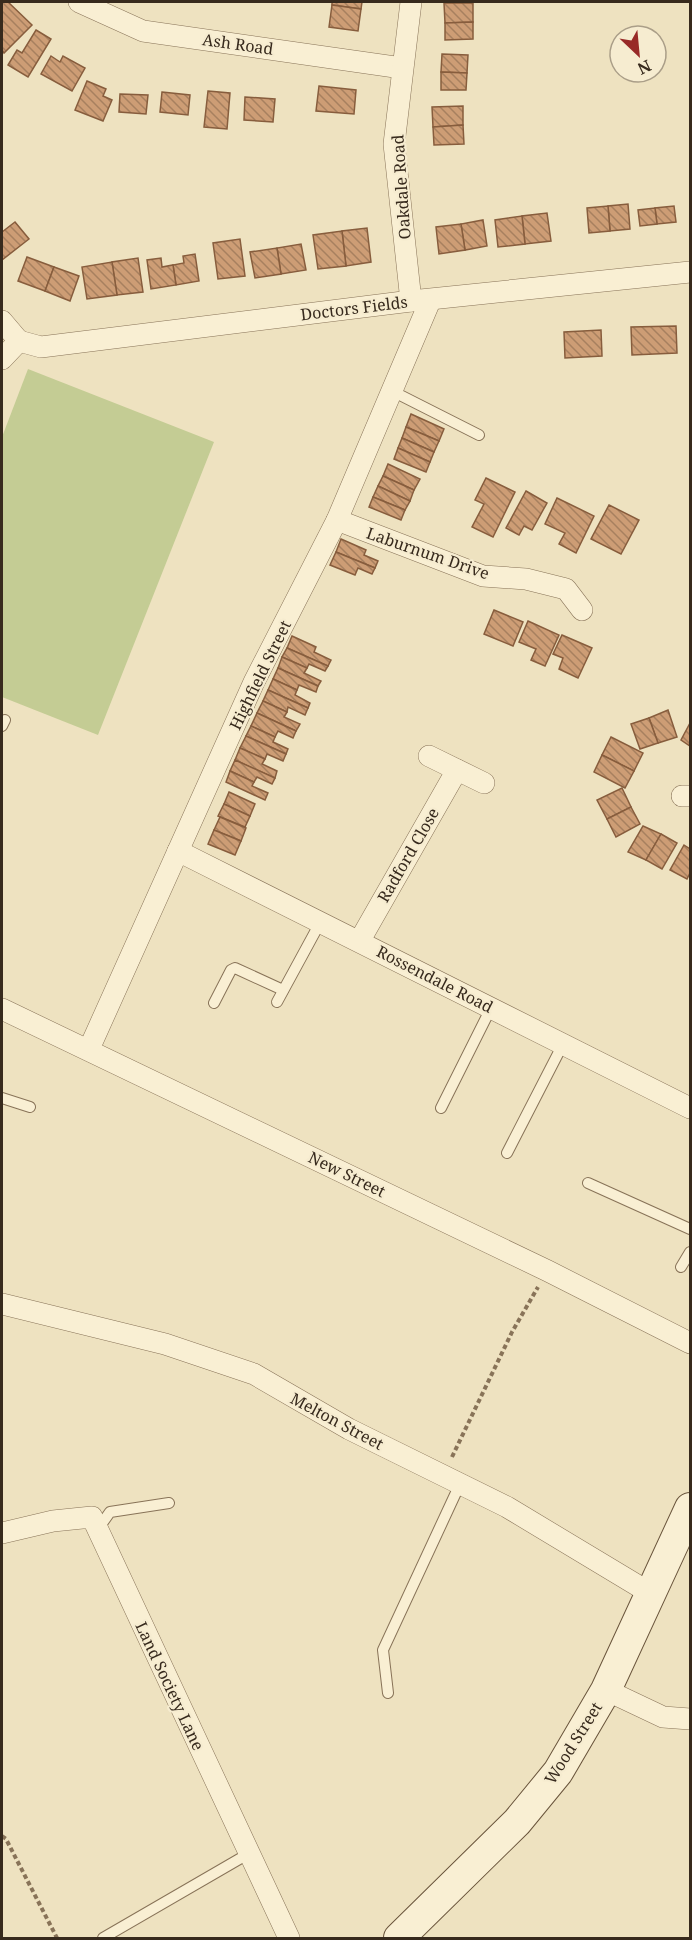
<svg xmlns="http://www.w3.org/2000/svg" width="692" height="1940" font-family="'Noto Serif',serif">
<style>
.park{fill:#c4cc94}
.building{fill:url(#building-back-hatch);stroke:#875d3d;stroke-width:1.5}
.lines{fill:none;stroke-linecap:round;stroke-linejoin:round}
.lane-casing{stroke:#887358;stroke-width:12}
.street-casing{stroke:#887358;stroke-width:22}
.secondary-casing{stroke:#69543b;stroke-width:32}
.path{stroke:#887358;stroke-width:4;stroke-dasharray:4.5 3;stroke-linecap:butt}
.lane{stroke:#f9efd3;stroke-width:10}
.street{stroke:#f9efd3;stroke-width:21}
.secondary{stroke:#f9efd3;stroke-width:30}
.labels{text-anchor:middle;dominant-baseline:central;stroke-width:4.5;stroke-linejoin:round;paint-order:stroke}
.street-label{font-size:16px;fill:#372a1d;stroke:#f6ecd0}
</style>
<defs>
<pattern id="building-back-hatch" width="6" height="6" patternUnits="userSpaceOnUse" patternTransform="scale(1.5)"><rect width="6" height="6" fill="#cd9d75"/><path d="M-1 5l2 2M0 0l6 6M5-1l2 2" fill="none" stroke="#a7805f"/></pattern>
</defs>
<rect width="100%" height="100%" fill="#eee2c0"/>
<path class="park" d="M 28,369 L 214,442 L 98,735 L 2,697 L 2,437 Z"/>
<g class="building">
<path d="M 2,2 L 8,2 L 32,25 L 4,53 L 2,50 Z"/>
<path d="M 332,2 L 362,2 L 361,9 L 332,5 Z"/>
<path d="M 444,3 L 473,3 L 473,22 L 445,23 Z"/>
<path d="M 332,5 L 361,9 L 358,31 L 329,27 Z"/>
<path d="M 473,22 L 473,39 L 445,40 L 445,23 Z"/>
<path d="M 36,30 L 51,39 L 28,77 L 8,65 L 17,50 L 22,53 Z"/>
<path d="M 442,54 L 468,55 L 467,73 L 441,72 Z"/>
<path d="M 51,56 L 60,62 L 63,56 L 85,68 L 72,91 L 41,74 Z"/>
<path d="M 441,72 L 467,73 L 466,90 L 441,90 Z"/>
<path d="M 87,81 L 106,89 L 103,96 L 112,100 L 103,121 L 75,110 Z"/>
<path d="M 319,86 L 356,90 L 354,114 L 316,111 Z"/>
<path d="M 208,91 L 230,93 L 227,129 L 204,127 Z"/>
<path d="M 162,92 L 190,95 L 188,115 L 160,112 Z"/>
<path d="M 120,94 L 148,95 L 146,114 L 119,112 Z"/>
<path d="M 245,97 L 275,99 L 273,122 L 244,120 Z"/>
<path d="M 463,106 L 463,125 L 433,127 L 432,107 Z"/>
<path d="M 463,125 L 464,144 L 434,145 L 433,127 Z"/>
<path d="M 628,204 L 630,229 L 610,231 L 608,206 Z"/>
<path d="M 608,206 L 610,231 L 589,233 L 587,208 Z"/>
<path d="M 674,206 L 676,222 L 657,224 L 655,208 Z"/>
<path d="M 655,208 L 657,224 L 640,226 L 638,210 Z"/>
<path d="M 547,213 L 551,241 L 525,244 L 522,216 Z"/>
<path d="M 522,216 L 525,244 L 498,247 L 495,220 Z"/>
<path d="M 483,220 L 487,246 L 465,250 L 461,224 Z"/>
<path d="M 15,222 L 29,239 L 2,260 L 2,232 Z"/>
<path d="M 461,224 L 465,250 L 439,254 L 436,227 Z"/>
<path d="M 367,228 L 371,262 L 346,266 L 342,231 Z"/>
<path d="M 342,231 L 346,266 L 318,269 L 313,235 Z"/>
<path d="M 240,239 L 245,276 L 218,279 L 213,243 Z"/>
<path d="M 301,244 L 306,270 L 281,274 L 277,248 Z"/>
<path d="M 277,248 L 281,274 L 255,278 L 250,252 Z"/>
<path d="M 195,254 L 199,281 L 176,285 L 173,265 L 184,263 L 183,256 Z"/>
<path d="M 27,257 L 54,267 L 45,291 L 18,281 Z"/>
<path d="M 138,258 L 143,292 L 117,295 L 112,262 Z"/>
<path d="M 161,258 L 162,267 L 173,265 L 176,285 L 151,289 L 147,260 Z"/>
<path d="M 112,262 L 117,295 L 87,299 L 82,267 Z"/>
<path d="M 54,267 L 79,276 L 70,301 L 45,291 Z"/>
<path d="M 676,326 L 677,353 L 632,355 L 631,327 Z"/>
<path d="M 601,330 L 602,356 L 565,358 L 564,332 Z"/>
<path d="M 411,414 L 444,429 L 439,441 L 406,427 Z"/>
<path d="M 406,427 L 439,441 L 434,452 L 402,438 Z"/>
<path d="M 402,438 L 434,452 L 430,462 L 398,448 Z"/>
<path d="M 398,448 L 430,462 L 426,472 L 394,459 Z"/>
<path d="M 388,464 L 420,479 L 414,490 L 383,476 Z"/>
<path d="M 383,476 L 414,490 L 410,501 L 378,486 Z"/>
<path d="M 486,478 L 515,492 L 493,537 L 472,527 L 484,504 L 475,500 Z"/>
<path d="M 378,486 L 410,501 L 405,510 L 373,497 Z"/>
<path d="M 526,491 L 547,503 L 532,530 L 524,526 L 519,535 L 506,528 Z"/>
<path d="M 373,497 L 405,510 L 401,520 L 369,507 Z"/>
<path d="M 557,498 L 594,516 L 576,553 L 559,544 L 565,533 L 545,524 Z"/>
<path d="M 609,505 L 639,520 L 621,554 L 591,539 Z"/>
<path d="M 341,539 L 366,550 L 364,555 L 378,561 L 375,568 L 336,552 Z"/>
<path d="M 336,552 L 375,568 L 372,574 L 358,568 L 355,575 L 330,565 Z"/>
<path d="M 494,610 L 523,622 L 513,646 L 484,634 Z"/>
<path d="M 528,621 L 559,635 L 545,666 L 531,660 L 536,649 L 519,642 Z"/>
<path d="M 562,635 L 592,648 L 578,678 L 559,669 L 563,658 L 553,654 Z"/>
<path d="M 292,636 L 316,647 L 314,652 L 331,660 L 328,666 L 287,648 Z"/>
<path d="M 287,648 L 328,666 L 325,671 L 309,664 L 307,668 L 282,657 Z"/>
<path d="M 282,657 L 307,668 L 304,673 L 321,681 L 318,686 L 278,668 Z"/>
<path d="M 278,668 L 318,686 L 316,692 L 299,685 L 297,690 L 273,679 Z"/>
<path d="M 273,679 L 297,690 L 295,695 L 310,703 L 308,708 L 268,690 Z"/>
<path d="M 268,690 L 308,708 L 305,715 L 288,707 L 287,712 L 263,701 Z"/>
<path d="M 263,701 L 287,712 L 284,717 L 300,724 L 296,731 L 257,713 Z"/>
<path d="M 668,710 L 677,737 L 658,743 L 649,718 Z"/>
<path d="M 257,713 L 296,731 L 293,738 L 278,731 L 275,737 L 251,726 Z"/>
<path d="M 649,718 L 658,743 L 640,749 L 631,724 Z"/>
<path d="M 690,723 L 690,746 L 681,740 Z"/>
<path d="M 251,726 L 275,737 L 273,742 L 288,749 L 286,754 L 246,736 Z"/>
<path d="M 246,736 L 286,754 L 283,761 L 267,754 L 265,759 L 240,748 Z"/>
<path d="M 611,737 L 643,753 L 634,771 L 602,755 Z"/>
<path d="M 240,748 L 265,759 L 262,764 L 277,771 L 275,778 L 235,760 Z"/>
<path d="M 602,755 L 634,771 L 625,788 L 594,772 Z"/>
<path d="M 235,760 L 275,778 L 272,784 L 257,777 L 254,782 L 230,771 Z"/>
<path d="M 230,771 L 254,782 L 252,786 L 268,793 L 265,800 L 226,782 Z"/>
<path d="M 622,788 L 631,807 L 607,819 L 597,800 Z"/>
<path d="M 229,792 L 255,804 L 250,816 L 224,804 Z"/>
<path d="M 224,804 L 250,816 L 245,827 L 218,816 Z"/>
<path d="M 631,807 L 640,824 L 616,837 L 607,819 Z"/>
<path d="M 220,817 L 246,828 L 241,841 L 214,830 Z"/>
<path d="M 643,826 L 661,834 L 646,860 L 628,852 Z"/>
<path d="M 214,830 L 241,841 L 235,855 L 208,844 Z"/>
<path d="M 661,834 L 677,843 L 662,869 L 646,860 Z"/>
<path d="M 684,845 L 690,849 L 690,873 L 687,879 L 670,870 Z"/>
</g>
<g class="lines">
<defs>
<g id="lane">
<path d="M 392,391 L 479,435"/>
<path d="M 2,726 L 5,720"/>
<path d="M 277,1002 L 321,921"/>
<path d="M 214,1003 L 231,970 L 235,968 L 283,990"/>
<path d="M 2,1098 L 30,1107"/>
<path d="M 441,1108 L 491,1008"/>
<path d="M 507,1153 L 563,1044"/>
<path d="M 588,1183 L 690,1229"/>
<path d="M 681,1267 L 690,1252"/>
<path d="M 98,1529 L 110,1512 L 169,1503"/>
<path d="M 388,1693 L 383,1650 L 460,1484"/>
<path d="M 103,1938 L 248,1854"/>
</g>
<g id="street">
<path d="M 79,2 L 143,31 L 402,68"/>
<path d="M 411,301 L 394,144 L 411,2"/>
<path d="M 2,321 L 19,341"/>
<path d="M 19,341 L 41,347 L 411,301 L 690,272"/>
<path d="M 2,359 L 19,341"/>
<path d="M 337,520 L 483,576 L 526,579 L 566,589 L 582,610"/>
<path d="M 429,756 L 484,783"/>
<path d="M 682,796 L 690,796"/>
<path d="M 178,851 L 690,1108"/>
<path d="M 360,940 L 457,770"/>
<path d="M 2,1009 L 548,1271 L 690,1343"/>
<path d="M 89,1049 L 254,682 L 337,520 L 430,301"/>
<path d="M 2,1304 L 165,1344 L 254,1374 L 349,1429 L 507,1507 L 650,1593"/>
<path d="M 2,1533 L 53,1521 L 92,1517 L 289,1938"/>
<path d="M 606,1690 L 663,1717 L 690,1719"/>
</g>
<path id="secondary" d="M 399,1938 L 517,1822 L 558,1772 L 606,1690 L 690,1508"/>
</defs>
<use href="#lane" class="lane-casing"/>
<use href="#street" class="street-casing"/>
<use href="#secondary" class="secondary-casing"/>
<g class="path">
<path d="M 452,1457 L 512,1332 L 538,1287"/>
<path d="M 2,1836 L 6,1839 L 57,1938"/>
</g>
<use href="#lane" class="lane"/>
<use href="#street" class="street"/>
<use href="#secondary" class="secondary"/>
</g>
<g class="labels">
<g class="street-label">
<text transform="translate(238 44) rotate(8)">Ash Road</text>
<text transform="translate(401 187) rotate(-94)">Oakdale Road</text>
<text transform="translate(354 308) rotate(-7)">Doctors Fields</text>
<text transform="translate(428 553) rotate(19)">Laburnum Drive</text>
<text transform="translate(260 675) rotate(-64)">Highfield Street</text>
<text transform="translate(408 855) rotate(-60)">Radford Close</text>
<text transform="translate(435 979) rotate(27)">Rossendale Road</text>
<text transform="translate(347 1174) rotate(26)">New Street</text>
<text transform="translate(337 1421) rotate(28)">Melton Street</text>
<text transform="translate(170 1686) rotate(65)">Land Society Lane</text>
<text transform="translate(573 1743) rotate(-58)">Wood Street</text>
</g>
</g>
<rect width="692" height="1940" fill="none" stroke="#372a1d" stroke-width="6"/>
<g transform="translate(638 54) rotate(154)"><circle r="28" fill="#f6ecd0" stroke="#aa9e88" stroke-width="1.5"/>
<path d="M0-4.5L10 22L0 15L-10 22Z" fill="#982a27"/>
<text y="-9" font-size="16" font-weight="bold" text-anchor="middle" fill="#372a1d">N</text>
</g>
</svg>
